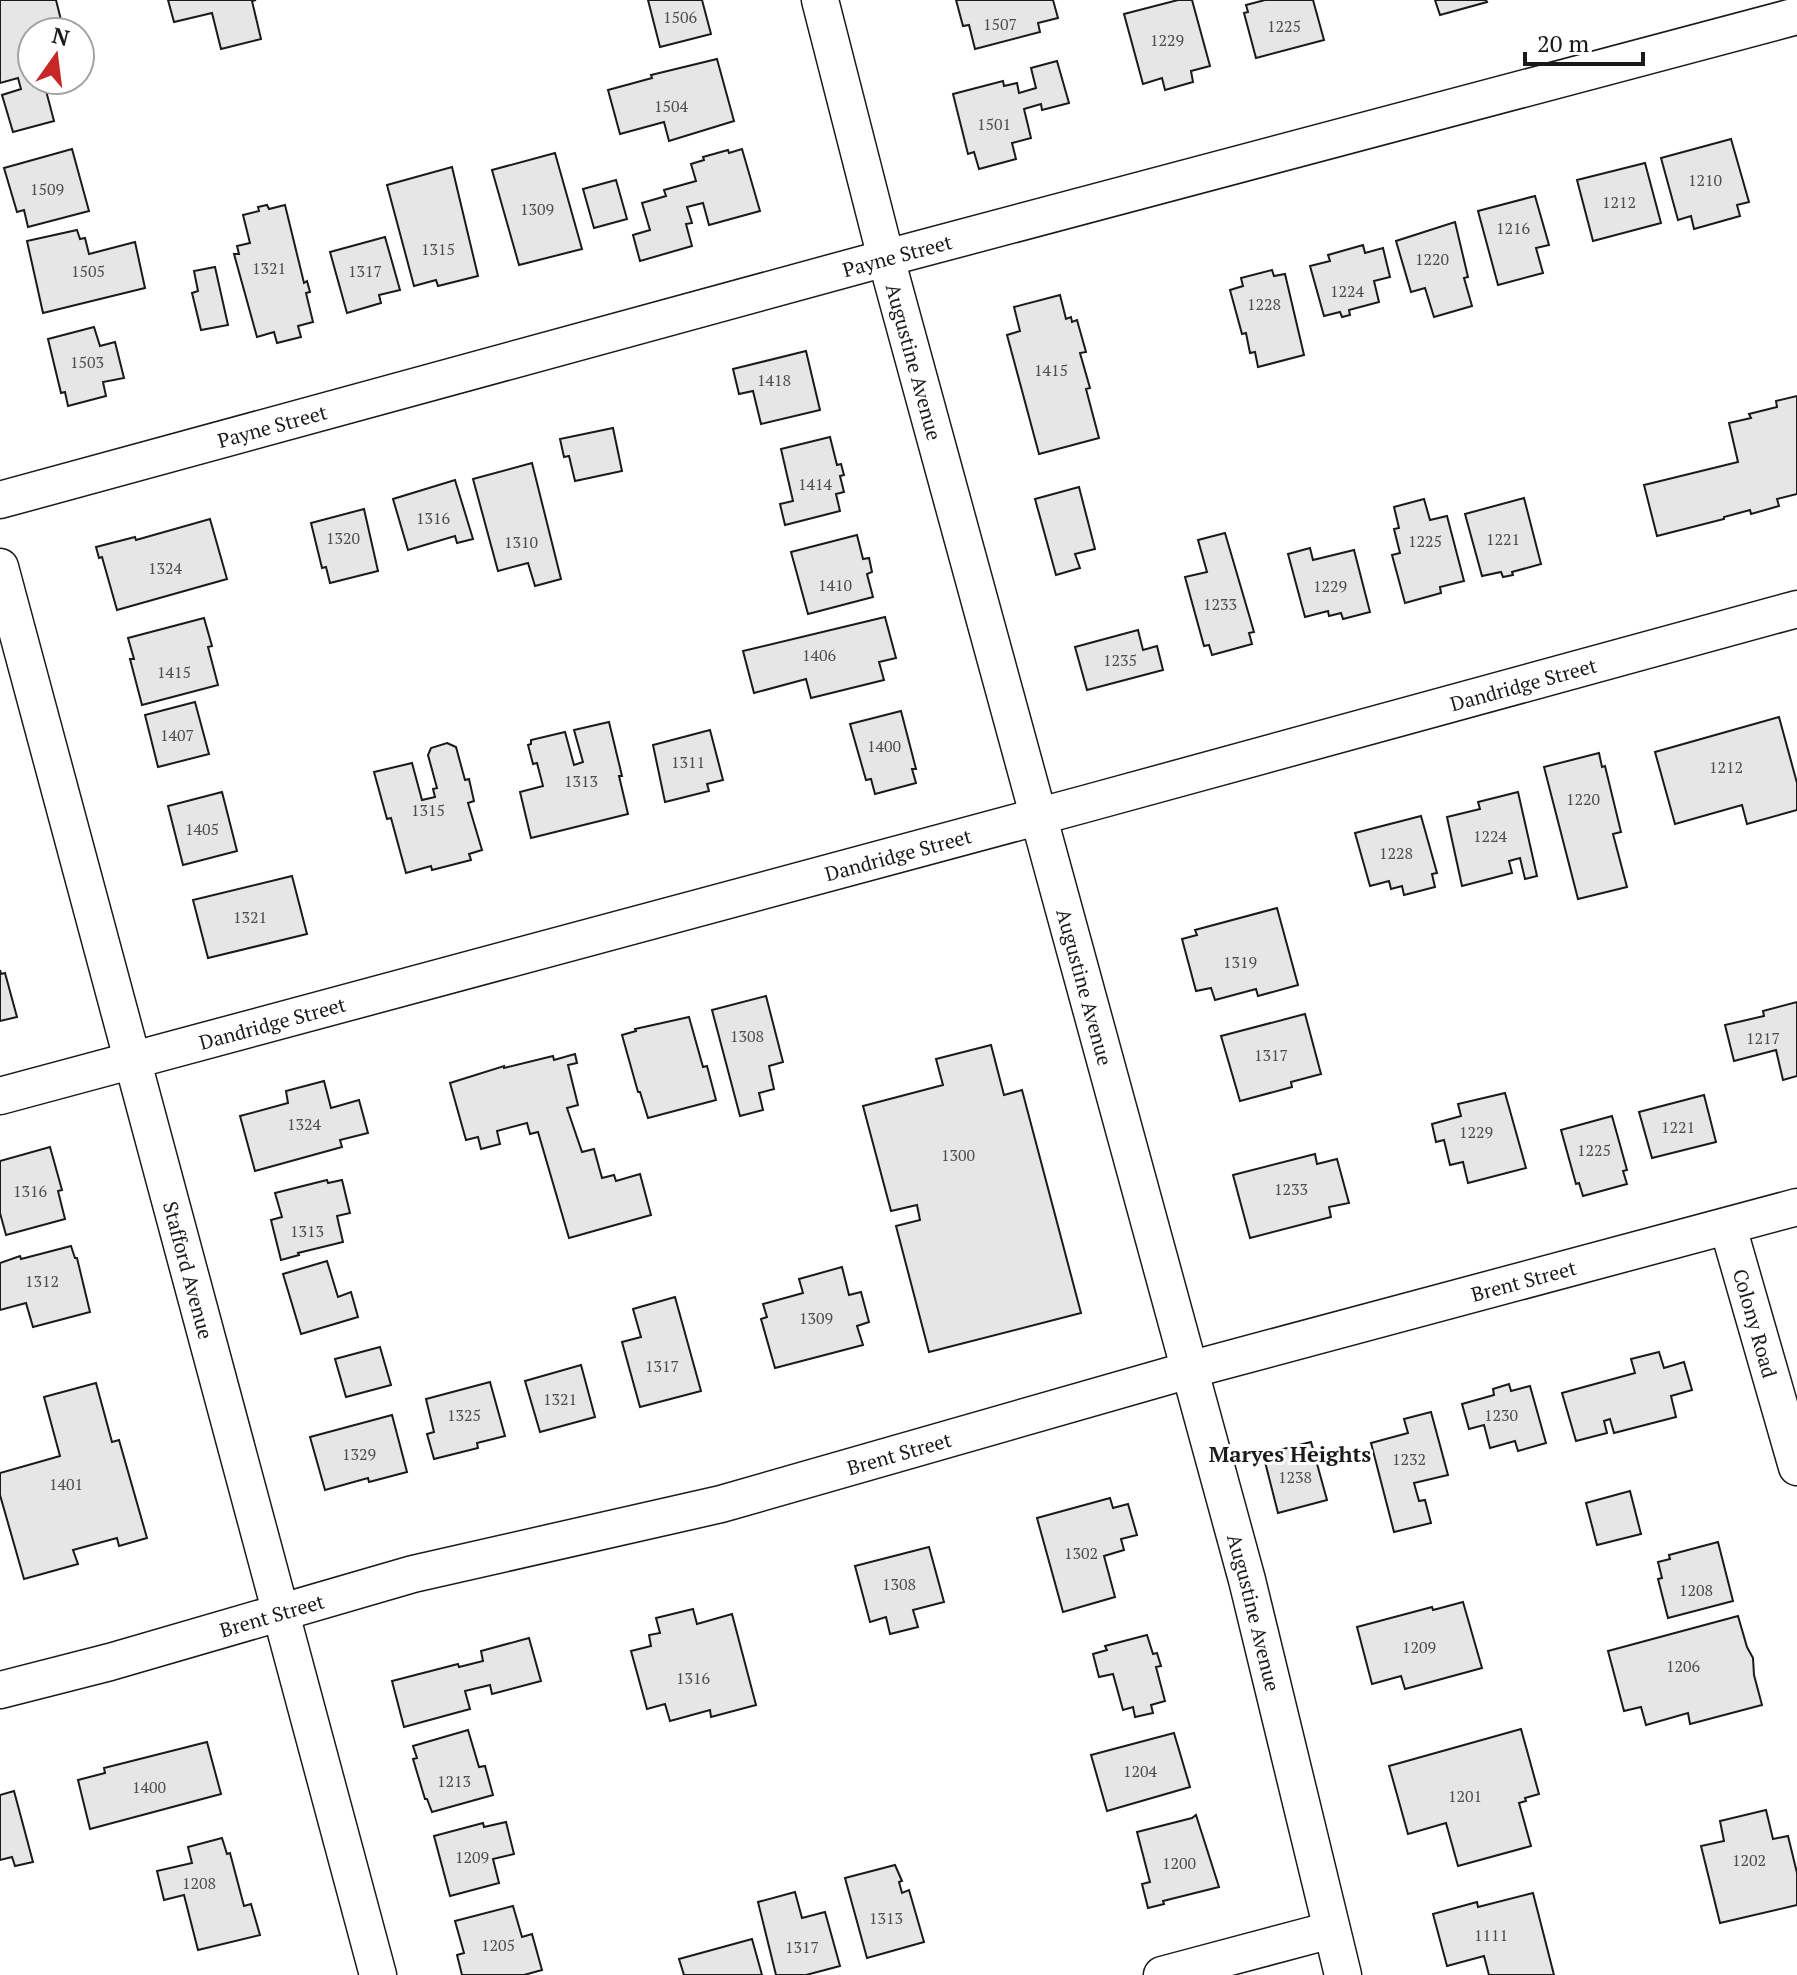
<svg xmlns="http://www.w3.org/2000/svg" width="1797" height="1975" font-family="'PT Serif',serif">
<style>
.building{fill:#e6e6e6;stroke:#1a1a1a;stroke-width:2}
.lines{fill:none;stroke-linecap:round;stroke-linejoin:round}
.minor-casing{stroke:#1a1a1a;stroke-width:39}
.minor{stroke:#fff;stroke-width:36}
.labels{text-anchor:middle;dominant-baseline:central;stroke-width:6;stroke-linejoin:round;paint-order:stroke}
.number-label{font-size:16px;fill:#4d4d4d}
.street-label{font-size:20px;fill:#1a1a1a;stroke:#fff}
.neighbourhood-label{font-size:22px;font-weight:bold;fill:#1a1a1a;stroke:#fff}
</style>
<rect width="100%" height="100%" fill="#fff"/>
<g class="building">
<path d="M 0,0 L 56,0 L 64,32 L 32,32 L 32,80 L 34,86 L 44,83 L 54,121 L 13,132 L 2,95 L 21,89 L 18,78 L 0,83 Z"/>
<path d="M 168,0 L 256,0 L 252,1 L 261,39 L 221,49 L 212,13 L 174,22 Z"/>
<path d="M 648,0 L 702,0 L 711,34 L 660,47 Z"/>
<path d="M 956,0 L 1053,0 L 1058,18 L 1038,23 L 1040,32 L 975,49 L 969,25 L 963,26 Z"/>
<path d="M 1178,0 L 1192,0 L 1210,66 L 1191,71 L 1193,82 L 1165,90 L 1162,78 L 1143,84 L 1124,14 Z"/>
<path d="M 1265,0 L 1313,0 L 1324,40 L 1256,58 L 1244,13 L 1248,12 L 1246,5 Z"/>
<path d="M 1435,0 L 1486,0 L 1487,2 L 1440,15 Z"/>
<path d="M 717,59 L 734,121 L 669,141 L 664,122 L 620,134 L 608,90 L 652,78 L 651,75 Z"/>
<path d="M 1057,61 L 1069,103 L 1042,110 L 1041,104 L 1024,109 L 1031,138 L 1012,143 L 1016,159 L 979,169 L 974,152 L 968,154 L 953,94 L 1003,81 L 1004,86 L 1017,83 L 1019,93 L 1036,88 L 1031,68 Z"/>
<path d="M 1731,139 L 1749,202 L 1737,205 L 1740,216 L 1694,229 L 1691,216 L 1678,220 L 1661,158 Z"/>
<path d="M 72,149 L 89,211 L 28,227 L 24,210 L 17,212 L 4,168 Z"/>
<path d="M 742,149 L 760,211 L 709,225 L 703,203 L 687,207 L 692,223 L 686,224 L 692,246 L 640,261 L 633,235 L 650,230 L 642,203 L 666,196 L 664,190 L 696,181 L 691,164 L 704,160 L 703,157 L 728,150 L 729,153 Z"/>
<path d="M 555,153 L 582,249 L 519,265 L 492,170 Z"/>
<path d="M 1645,163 L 1661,223 L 1593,241 L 1577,180 Z"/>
<path d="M 452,167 L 478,276 L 438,286 L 436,280 L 414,286 L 387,185 Z"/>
<path d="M 616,180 L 627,219 L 594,228 L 583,189 Z"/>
<path d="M 1535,196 L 1549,245 L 1536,248 L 1543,273 L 1498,285 L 1478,211 Z"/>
<path d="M 267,205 L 269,209 L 285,205 L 304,283 L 307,281 L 310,292 L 306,293 L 313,322 L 298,326 L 301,337 L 277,343 L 274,332 L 257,337 L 234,254 L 239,254 L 237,246 L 250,243 L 243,215 L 259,211 L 258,207 Z"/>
<path d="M 1455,222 L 1468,277 L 1464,278 L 1472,306 L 1434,317 L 1425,288 L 1411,292 L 1396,241 Z"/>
<path d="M 77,230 L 80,239 L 85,238 L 89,254 L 135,242 L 145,288 L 43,313 L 27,241 Z"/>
<path d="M 385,237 L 400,290 L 379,295 L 381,303 L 347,313 L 330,252 Z"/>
<path d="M 1363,245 L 1365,253 L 1383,248 L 1390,277 L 1374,281 L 1379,302 L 1349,310 L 1350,315 L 1342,317 L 1340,312 L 1324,316 L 1310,266 L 1330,261 L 1328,255 Z"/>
<path d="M 215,267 L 228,325 L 201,330 L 192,293 L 198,291 L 194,271 Z"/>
<path d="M 1272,270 L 1274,276 L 1285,274 L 1304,355 L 1258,367 L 1255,352 L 1250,353 L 1246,333 L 1242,334 L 1230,290 L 1243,286 L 1241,278 Z"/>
<path d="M 1060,295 L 1066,319 L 1071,317 L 1072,322 L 1077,320 L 1086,352 L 1080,353 L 1090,388 L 1086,389 L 1099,438 L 1039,454 L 1007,335 L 1020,331 L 1014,307 Z"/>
<path d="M 94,327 L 100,346 L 115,342 L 124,378 L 103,382 L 106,396 L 68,406 L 65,392 L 61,393 L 48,339 Z"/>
<path d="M 806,351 L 820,410 L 761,424 L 753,391 L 739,394 L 733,369 Z"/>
<path d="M 1797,396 L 1797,494 L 1777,499 L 1779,506 L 1751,514 L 1750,510 L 1724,517 L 1724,519 L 1657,536 L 1644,485 L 1738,462 L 1729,423 L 1751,418 L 1749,414 L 1777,407 L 1776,401 Z"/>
<path d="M 613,428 L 622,471 L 575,481 L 569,456 L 564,457 L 560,439 Z"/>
<path d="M 830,437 L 837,465 L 841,464 L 844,475 L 840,476 L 844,492 L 836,494 L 840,511 L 785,525 L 780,504 L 793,501 L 781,449 Z"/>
<path d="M 532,463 L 561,579 L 535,586 L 528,563 L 498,571 L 473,479 Z"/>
<path d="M 455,480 L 473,539 L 457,543 L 455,536 L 408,550 L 393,499 Z"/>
<path d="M 1079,487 L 1095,549 L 1075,554 L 1080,568 L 1056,575 L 1035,499 Z"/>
<path d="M 1524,498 L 1541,564 L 1512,572 L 1513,575 L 1503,577 L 1501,572 L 1482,576 L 1465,514 Z"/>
<path d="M 1424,499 L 1430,520 L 1447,516 L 1464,581 L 1440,587 L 1441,593 L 1405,603 L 1392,555 L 1400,553 L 1394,529 L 1399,528 L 1394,507 Z"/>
<path d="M 364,509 L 378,571 L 330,583 L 326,567 L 322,568 L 311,523 Z"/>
<path d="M 210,519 L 227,579 L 117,610 L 102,557 L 99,558 L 96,547 L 135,537 L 136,540 Z"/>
<path d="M 1225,533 L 1254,632 L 1249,633 L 1252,644 L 1212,655 L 1209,645 L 1204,646 L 1185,577 L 1207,572 L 1198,540 Z"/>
<path d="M 857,535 L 863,559 L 869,558 L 872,572 L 867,574 L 873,597 L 808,614 L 791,552 Z"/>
<path d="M 1310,548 L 1313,560 L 1354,550 L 1370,612 L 1343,619 L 1341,613 L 1329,616 L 1328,611 L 1305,617 L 1288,554 Z"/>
<path d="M 885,617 L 896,658 L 879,662 L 884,680 L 811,698 L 806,679 L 754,693 L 743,651 Z"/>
<path d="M 204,618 L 212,646 L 208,647 L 218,685 L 142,705 L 130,659 L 134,659 L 128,638 Z"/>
<path d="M 1138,630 L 1143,650 L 1157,646 L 1163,670 L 1087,690 L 1075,647 Z"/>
<path d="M 195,702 L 209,754 L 158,767 L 145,715 Z"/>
<path d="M 901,711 L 916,769 L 912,769 L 916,783 L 875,794 L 871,779 L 866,780 L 850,724 Z"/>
<path d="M 1779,717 L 1797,783 L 1797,810 L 1747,824 L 1742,805 L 1675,824 L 1655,752 Z"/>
<path d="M 609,722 L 622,776 L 619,776 L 628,814 L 531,838 L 520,792 L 543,786 L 537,763 L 533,764 L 528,745 L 531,744 L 531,740 L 565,732 L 574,765 L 583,762 L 574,730 Z"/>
<path d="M 710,730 L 723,780 L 707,784 L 709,791 L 665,802 L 653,745 Z"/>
<path d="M 447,743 L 456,747 L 465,780 L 469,779 L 474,801 L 468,803 L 482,850 L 469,854 L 471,860 L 432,870 L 431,866 L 406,873 L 391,818 L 387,819 L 374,772 L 412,763 L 422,800 L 435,797 L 433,789 L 437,788 L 428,755 L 431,748 Z"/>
<path d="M 1599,753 L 1602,767 L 1605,766 L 1621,832 L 1613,834 L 1627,887 L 1578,899 L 1544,767 Z"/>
<path d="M 222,792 L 237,851 L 183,865 L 168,806 Z"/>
<path d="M 1518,792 L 1537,876 L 1525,879 L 1520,858 L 1509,861 L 1512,873 L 1462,886 L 1447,817 L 1480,809 L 1478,802 Z"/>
<path d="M 1421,816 L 1437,873 L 1432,874 L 1435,887 L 1404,895 L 1402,886 L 1391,889 L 1389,881 L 1370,886 L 1355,833 Z"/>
<path d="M 292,876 L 307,934 L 208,958 L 193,900 Z"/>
<path d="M 1277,908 L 1298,985 L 1258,996 L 1256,989 L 1215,1000 L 1211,988 L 1196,991 L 1182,939 L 1197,935 L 1195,930 Z"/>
<path d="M 0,970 L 1,974 L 5,973 L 17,1017 L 0,1021 Z"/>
<path d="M 766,996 L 783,1062 L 769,1066 L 774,1089 L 759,1093 L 763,1110 L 740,1116 L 712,1010 Z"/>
<path d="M 1797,1002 L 1797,1076 L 1783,1080 L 1776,1050 L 1734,1061 L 1725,1025 L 1764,1016 L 1763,1011 Z"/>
<path d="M 1305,1014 L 1321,1074 L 1291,1082 L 1292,1087 L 1240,1101 L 1221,1036 Z"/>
<path d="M 689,1017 L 703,1067 L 707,1066 L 716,1100 L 648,1118 L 640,1092 L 638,1092 L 622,1035 L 636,1031 L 635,1029 Z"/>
<path d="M 991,1045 L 1004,1095 L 1022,1090 L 1081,1313 L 929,1352 L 896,1226 L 920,1220 L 917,1205 L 891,1211 L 863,1106 L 943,1085 L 936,1059 Z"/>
<path d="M 575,1054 L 577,1063 L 568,1065 L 578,1105 L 567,1108 L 582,1152 L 594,1149 L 602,1178 L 614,1175 L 616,1181 L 640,1174 L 651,1215 L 569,1238 L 538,1132 L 530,1134 L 527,1123 L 497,1131 L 500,1144 L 481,1149 L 478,1137 L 466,1140 L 450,1083 L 504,1066 L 504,1068 L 553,1056 L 554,1060 Z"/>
<path d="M 324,1081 L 331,1108 L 359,1100 L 368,1133 L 340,1140 L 342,1147 L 255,1171 L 240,1116 L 288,1103 L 286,1091 Z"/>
<path d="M 1505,1093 L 1526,1168 L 1468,1183 L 1463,1162 L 1450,1165 L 1444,1140 L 1436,1142 L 1432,1124 L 1461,1116 L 1458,1104 Z"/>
<path d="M 1704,1095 L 1716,1142 L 1652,1158 L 1639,1112 Z"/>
<path d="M 1612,1116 L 1627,1170 L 1623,1171 L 1627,1184 L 1583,1196 L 1579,1183 L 1576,1184 L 1561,1130 Z"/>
<path d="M 50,1147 L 62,1190 L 58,1191 L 65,1219 L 6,1235 L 0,1213 L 0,1161 Z"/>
<path d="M 1315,1154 L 1317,1164 L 1337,1159 L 1349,1203 L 1329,1207 L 1331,1217 L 1250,1238 L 1233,1175 Z"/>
<path d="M 327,1180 L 328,1183 L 342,1180 L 350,1213 L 337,1216 L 343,1242 L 298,1253 L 299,1255 L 281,1260 L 271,1220 L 282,1217 L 275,1193 Z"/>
<path d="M 71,1246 L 75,1258 L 77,1258 L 90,1312 L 33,1327 L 26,1303 L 0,1310 L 0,1263 L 20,1256 L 21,1259 Z"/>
<path d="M 327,1261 L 338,1297 L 351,1292 L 358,1317 L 301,1334 L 283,1274 Z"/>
<path d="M 842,1267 L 849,1295 L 861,1292 L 869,1322 L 857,1326 L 863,1345 L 775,1368 L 761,1319 L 767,1317 L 763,1304 L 803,1293 L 799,1279 Z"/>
<path d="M 675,1297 L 701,1391 L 640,1407 L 622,1342 L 641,1337 L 633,1309 Z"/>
<path d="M 380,1347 L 391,1385 L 346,1397 L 335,1359 Z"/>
<path d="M 1659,1352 L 1664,1368 L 1684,1362 L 1692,1390 L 1671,1396 L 1676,1417 L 1614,1433 L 1610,1419 L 1604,1421 L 1607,1433 L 1576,1441 L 1562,1393 L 1635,1373 L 1631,1359 Z"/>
<path d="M 581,1365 L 595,1417 L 540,1432 L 525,1381 Z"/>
<path d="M 490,1382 L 505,1436 L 477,1443 L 478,1448 L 434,1459 L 427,1434 L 434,1432 L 426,1399 Z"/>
<path d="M 96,1383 L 112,1442 L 119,1440 L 147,1538 L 119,1546 L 117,1538 L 73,1550 L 78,1564 L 24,1579 L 0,1495 L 0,1473 L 60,1456 L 44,1397 Z"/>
<path d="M 1509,1384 L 1511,1391 L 1530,1386 L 1546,1443 L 1518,1451 L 1515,1441 L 1490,1448 L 1484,1425 L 1469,1429 L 1462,1404 L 1494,1395 L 1493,1389 Z"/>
<path d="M 1431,1412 L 1448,1475 L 1414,1483 L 1419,1501 L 1425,1500 L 1431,1523 L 1394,1532 L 1371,1443 L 1408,1433 L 1404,1419 Z"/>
<path d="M 392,1415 L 407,1472 L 369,1482 L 368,1478 L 325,1490 L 310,1437 Z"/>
<path d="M 1311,1442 L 1327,1500 L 1278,1513 L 1263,1454 Z"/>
<path d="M 1630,1491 L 1641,1534 L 1597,1545 L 1586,1503 Z"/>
<path d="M 1110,1498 L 1113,1508 L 1128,1504 L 1137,1535 L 1121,1539 L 1124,1550 L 1104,1556 L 1115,1597 L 1063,1612 L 1037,1518 Z"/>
<path d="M 1718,1542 L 1733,1601 L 1668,1618 L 1658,1579 L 1662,1578 L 1658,1562 L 1670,1559 L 1669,1555 Z"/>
<path d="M 929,1547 L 944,1602 L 913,1610 L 918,1627 L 890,1634 L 886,1617 L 870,1622 L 855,1566 Z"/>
<path d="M 1463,1602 L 1482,1668 L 1405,1689 L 1401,1676 L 1372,1684 L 1357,1627 L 1432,1607 L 1433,1610 Z"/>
<path d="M 693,1609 L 697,1624 L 732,1614 L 756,1705 L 711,1717 L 710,1710 L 670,1721 L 665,1704 L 647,1709 L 631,1651 L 651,1646 L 649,1635 L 660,1633 L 656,1618 Z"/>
<path d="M 1738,1616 L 1747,1647 L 1753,1658 L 1754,1675 L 1762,1705 L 1690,1724 L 1688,1713 L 1646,1725 L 1641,1707 L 1624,1711 L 1608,1651 Z"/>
<path d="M 1147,1635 L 1153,1654 L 1157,1653 L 1161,1666 L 1156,1667 L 1165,1701 L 1151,1705 L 1153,1713 L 1135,1717 L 1133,1707 L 1123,1710 L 1113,1674 L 1099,1677 L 1093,1654 L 1107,1650 L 1105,1646 Z"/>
<path d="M 529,1638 L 541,1681 L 492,1694 L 490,1685 L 465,1691 L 470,1709 L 404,1727 L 392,1681 L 458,1664 L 459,1667 L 483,1661 L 481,1651 Z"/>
<path d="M 1521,1729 L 1539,1794 L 1525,1798 L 1526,1801 L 1519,1803 L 1531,1846 L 1458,1866 L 1446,1823 L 1408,1834 L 1389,1766 Z"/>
<path d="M 468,1730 L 479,1767 L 485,1766 L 493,1795 L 432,1812 L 427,1799 L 425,1799 L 413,1759 L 417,1758 L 413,1746 Z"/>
<path d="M 1174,1733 L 1190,1787 L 1107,1811 L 1091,1755 Z"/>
<path d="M 207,1742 L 221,1794 L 90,1829 L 78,1780 L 105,1773 L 104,1768 Z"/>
<path d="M 14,1791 L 33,1862 L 15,1866 L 12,1857 L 0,1860 L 0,1795 Z"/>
<path d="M 1766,1810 L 1773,1839 L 1788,1836 L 1797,1873 L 1797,1905 L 1720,1923 L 1701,1846 L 1724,1841 L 1720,1821 Z"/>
<path d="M 1196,1815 L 1219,1887 L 1163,1901 L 1164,1904 L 1148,1908 L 1142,1884 L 1150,1882 L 1137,1832 L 1192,1818 Z"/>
<path d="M 506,1822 L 514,1854 L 493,1859 L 499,1883 L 450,1896 L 434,1836 L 483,1823 L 484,1827 Z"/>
<path d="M 222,1838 L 227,1854 L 230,1853 L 244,1906 L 251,1904 L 260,1935 L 198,1950 L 184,1895 L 164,1900 L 157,1871 L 192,1863 L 188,1847 Z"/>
<path d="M 895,1865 L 902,1881 L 899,1882 L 902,1893 L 909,1890 L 924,1942 L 867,1958 L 845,1878 Z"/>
<path d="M 795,1892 L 802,1918 L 825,1912 L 840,1966 L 806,1975 L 776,1975 L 758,1902 Z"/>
<path d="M 1533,1893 L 1554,1975 L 1489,1975 L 1484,1956 L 1447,1966 L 1433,1914 L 1477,1902 L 1478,1907 Z"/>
<path d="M 513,1906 L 522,1937 L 532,1934 L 542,1970 L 524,1975 L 462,1975 L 457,1955 L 464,1953 L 455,1921 Z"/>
<path d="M 752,1939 L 762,1975 L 684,1975 L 679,1959 Z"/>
</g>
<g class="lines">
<defs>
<g id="minor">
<path id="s1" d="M 820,0 L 886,258 L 1247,1580 L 1343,1975"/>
<path id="s2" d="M 0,500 L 886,258 L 1797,16"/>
<path id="s3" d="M 0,567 L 378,1975"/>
<path id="s4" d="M 0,1096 L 1081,805 L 1797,609"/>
<path id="s5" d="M 1728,1227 L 1797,1467"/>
<path id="s6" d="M 0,1690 L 110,1662 L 413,1574 L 721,1504 L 1189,1370 L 1797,1207"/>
<path d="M 1162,1975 L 1331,1930"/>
</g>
</defs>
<use href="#minor" class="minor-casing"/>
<use href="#minor" class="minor"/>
</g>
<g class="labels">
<g class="number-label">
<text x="680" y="17">1506</text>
<text x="1000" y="24">1507</text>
<text x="1284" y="26">1225</text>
<text x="1167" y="40">1229</text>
<text x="671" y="106">1504</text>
<text x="994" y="124">1501</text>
<text x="1705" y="180">1210</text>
<text x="47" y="189">1509</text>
<text x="1619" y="202">1212</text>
<text x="537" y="209">1309</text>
<text x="1513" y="228">1216</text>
<text x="438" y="249">1315</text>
<text x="1432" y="259">1220</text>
<text x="269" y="268">1321</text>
<text x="88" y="271">1505</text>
<text x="365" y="271">1317</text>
<text x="1347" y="291">1224</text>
<text x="1264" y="304">1228</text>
<text x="87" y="362">1503</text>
<text x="1051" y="370">1415</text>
<text x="774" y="380">1418</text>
<text x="815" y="484">1414</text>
<text x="433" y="518">1316</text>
<text x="343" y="538">1320</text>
<text x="1503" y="539">1221</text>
<text x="1425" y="541">1225</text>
<text x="521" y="542">1310</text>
<text x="165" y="568">1324</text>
<text x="835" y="585">1410</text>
<text x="1330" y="586">1229</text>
<text x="1220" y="604">1233</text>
<text x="819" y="655">1406</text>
<text x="1120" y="660">1235</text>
<text x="174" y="672">1415</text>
<text x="177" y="735">1407</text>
<text x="884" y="746">1400</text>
<text x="688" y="762">1311</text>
<text x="1726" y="767">1212</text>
<text x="581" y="781">1313</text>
<text x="1583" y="799">1220</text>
<text x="428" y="810">1315</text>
<text x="202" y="829">1405</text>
<text x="1490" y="836">1224</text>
<text x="1396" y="853">1228</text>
<text x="250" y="917">1321</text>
<text x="1240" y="962">1319</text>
<text x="747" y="1036">1308</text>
<text x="1763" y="1038">1217</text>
<text x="1271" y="1055">1317</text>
<text x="304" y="1124">1324</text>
<text x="1678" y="1127">1221</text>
<text x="1476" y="1132">1229</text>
<text x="1594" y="1150">1225</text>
<text x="958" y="1155">1300</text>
<text x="1291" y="1189">1233</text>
<text x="30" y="1191">1316</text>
<text x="307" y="1231">1313</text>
<text x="42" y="1281">1312</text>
<text x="816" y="1318">1309</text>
<text x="662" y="1366">1317</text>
<text x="560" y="1399">1321</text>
<text x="464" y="1415">1325</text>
<text x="1501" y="1415">1230</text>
<text x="359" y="1454">1329</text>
<text x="1409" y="1459">1232</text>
<text x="1295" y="1477">1238</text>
<text x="66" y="1484">1401</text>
<text x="1081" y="1553">1302</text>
<text x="899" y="1584">1308</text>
<text x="1696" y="1590">1208</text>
<text x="1419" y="1647">1209</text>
<text x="1683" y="1666">1206</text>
<text x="693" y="1678">1316</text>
<text x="1140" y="1771">1204</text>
<text x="454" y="1781">1213</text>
<text x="149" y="1787">1400</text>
<text x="1465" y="1796">1201</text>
<text x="472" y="1857">1209</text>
<text x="1749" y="1860">1202</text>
<text x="1179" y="1863">1200</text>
<text x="199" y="1883">1208</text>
<text x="886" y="1918">1313</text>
<text x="1491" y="1935">1111</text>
<text x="498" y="1945">1205</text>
<text x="802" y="1947">1317</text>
</g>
<g class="street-label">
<text stroke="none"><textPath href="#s2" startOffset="930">Payne Street</textPath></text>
<text stroke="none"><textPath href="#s1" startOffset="374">Augustine Avenue</textPath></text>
<text stroke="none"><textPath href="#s2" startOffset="282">Payne Street</textPath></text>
<text stroke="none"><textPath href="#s4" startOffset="1578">Dandridge Street</textPath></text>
<text stroke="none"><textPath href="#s4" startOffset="930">Dandridge Street</textPath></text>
<text stroke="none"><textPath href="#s1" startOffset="1022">Augustine Avenue</textPath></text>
<text stroke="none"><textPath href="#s4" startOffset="282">Dandridge Street</textPath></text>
<text stroke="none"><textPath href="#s3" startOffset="728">Stafford Avenue</textPath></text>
<text stroke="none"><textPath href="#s6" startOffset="1578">Brent Street</textPath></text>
<text stroke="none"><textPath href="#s5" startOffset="100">Colony Road</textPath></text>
<text stroke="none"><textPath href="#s6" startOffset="930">Brent Street</textPath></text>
<text stroke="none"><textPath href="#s1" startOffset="1670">Augustine Avenue</textPath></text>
<text stroke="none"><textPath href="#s6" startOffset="282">Brent Street</textPath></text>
</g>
<g class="neighbourhood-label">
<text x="1290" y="1453">Maryes Heights</text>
</g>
</g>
<g transform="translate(56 56) rotate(14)"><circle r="38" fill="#ffffff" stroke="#a3a3a3" stroke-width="2"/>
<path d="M0-6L14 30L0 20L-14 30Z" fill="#c62828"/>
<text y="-12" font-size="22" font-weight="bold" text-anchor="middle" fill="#1a1a1a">N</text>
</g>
<path d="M1525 52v12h118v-12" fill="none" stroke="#1a1a1a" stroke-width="4"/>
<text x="1537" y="52" font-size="24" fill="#1a1a1a" stroke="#ffffff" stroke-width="6" paint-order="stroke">20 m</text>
</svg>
